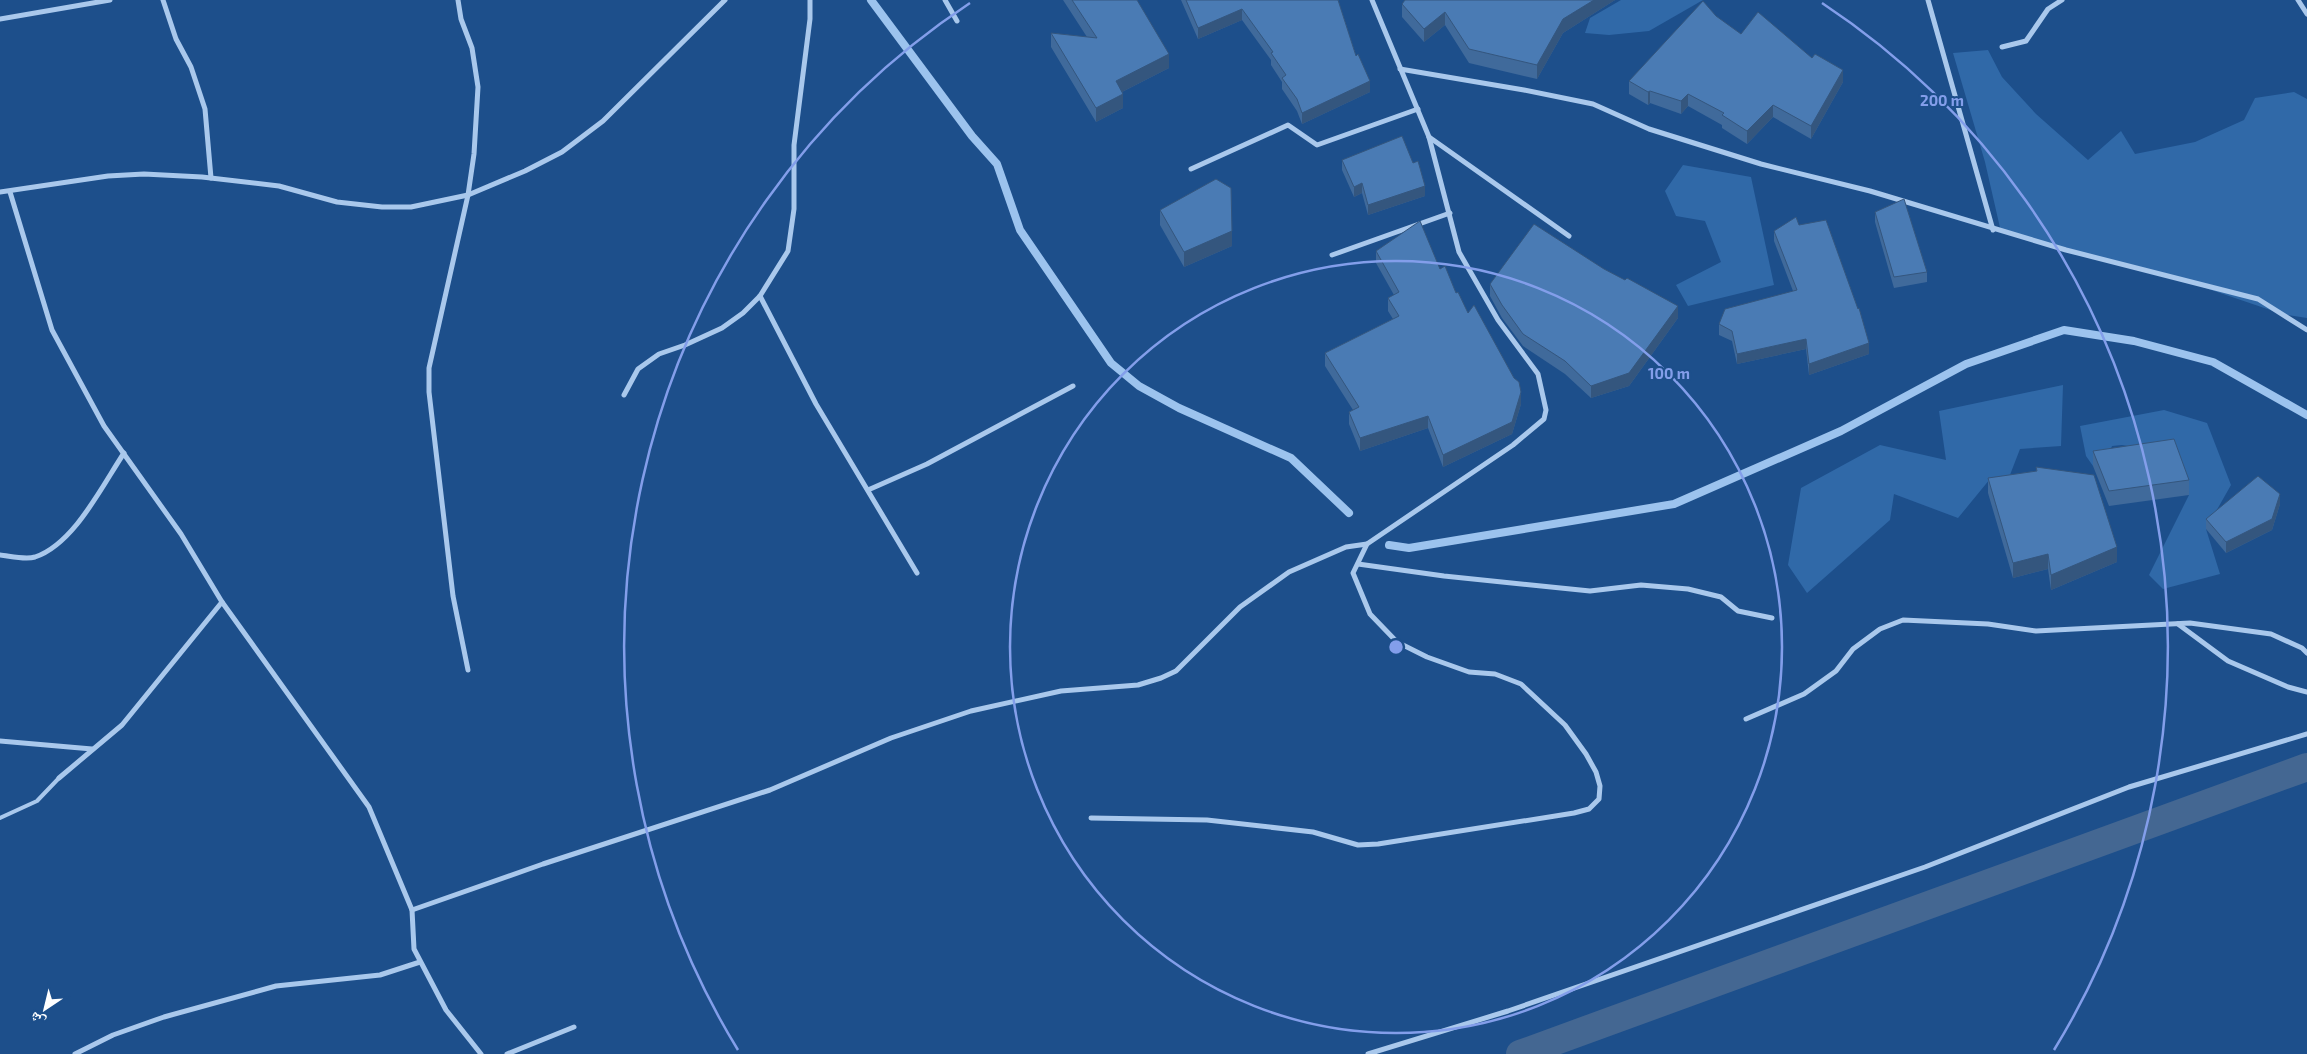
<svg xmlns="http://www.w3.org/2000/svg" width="2307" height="1054" font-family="'Exo 2','Noto Naskh Arabic',sans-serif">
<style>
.green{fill:#3069a8}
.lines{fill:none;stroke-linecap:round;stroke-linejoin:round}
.stream{stroke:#9cc3ee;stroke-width:8}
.canal{stroke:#446792;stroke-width:28}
.lane{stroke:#a9c8ec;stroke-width:4}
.street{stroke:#a9c8ec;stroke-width:5}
.wall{fill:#406a9b}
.shaded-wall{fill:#34567e}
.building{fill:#4a7bb4;stroke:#34567e}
.ring{fill:none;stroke:#839eea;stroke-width:2.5}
.centre{fill:#839eea;stroke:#1d4f8b;stroke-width:2.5}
.ring-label{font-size:15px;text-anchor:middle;font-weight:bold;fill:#839eea;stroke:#1d4f8b;stroke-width:4;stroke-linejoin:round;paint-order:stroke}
</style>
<rect width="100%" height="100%" fill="#1d4f8b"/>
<g class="green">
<path d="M 1621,0 L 1703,0 L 1649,31 L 1609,35 L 1585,33 L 1590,18 Z"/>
<path d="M 1988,50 L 2002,77 L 2036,114 L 2088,160 L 2121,131 L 2135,154 L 2195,142 L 2244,120 L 2255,98 L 2294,92 L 2307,99 L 2307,318 L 2282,314 L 2179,279 L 2001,232 L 1985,162 L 1953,53 Z"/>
<path d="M 1683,165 L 1751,177 L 1774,285 L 1688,306 L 1676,285 L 1721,262 L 1705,221 L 1676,216 L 1665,191 Z"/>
<path d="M 2063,385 L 2061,446 L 2020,449 L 2008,480 L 1990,479 L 1958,518 L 1894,494 L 1890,520 L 1807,593 L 1788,565 L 1801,488 L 1880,445 L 1946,460 L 1939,411 Z"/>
<path d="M 2164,410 L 2207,423 L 2231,485 L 2206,529 L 2220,574 L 2163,589 L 2149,575 L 2189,495 L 2175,455 L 2122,445 L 2112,446 L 2108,456 L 2093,466 L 2086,456 L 2080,426 Z"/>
</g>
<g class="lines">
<g class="stream">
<path d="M 871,0 L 972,136 L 997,164 L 1020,230 L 1111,363 L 1139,386 L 1179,408 L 1291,458 L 1349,513"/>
<path d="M 1389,545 L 1409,548 L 1674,504 L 1841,431 L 1966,364 L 2064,330 L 2134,341 L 2213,362 L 2307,415"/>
</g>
<path class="canal" d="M 1520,1054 L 2307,767"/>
<path class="lane" d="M 0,818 L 37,801 L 59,778"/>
<g class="street">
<path d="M 163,0 L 176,39 L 191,67 L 205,109 L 211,178"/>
<path d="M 458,0 L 461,19 L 472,48 L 478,87 L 474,154 L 468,195 L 429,368 L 429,392 L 453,596 L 468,670"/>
<path d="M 945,0 L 957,21"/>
<path d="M 1928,0 L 1993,230"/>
<path d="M 2298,0 L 2307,14"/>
<path d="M 0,19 L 110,0"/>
<path d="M 2002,47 L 2026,41 L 2048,9 L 2062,0"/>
<path d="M 1400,69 L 1524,90 L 1593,104 L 1649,129 L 1761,164 L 1870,191 L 2066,250 L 2258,299 L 2307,330"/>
<path d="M 1429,137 L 1569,236"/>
<path d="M 1191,169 L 1288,125 L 1317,145 L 1418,109"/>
<path d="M 0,192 L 108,176 L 144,174 L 202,177 L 279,186 L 337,202 L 382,207 L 411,207 L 468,195 L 525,171 L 562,152 L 603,121 L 725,0"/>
<path d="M 10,192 L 52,330 L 104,426 L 181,534 L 222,602 L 369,807 L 412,910 L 414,949 L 446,1010 L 481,1054"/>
<path d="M 1332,255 L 1450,213"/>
<path d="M 760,296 L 816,404 L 917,573"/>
<path d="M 624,395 L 638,369 L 659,354 L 685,345 L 722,328 L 743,313 L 760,296 L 788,251 L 794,209 L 794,145 L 810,19 L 810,0"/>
<path d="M 868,490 L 927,464 L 1073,386"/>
<path d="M 0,555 C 10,556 25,560 35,557 C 74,544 102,486 124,453"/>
<path d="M 1358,564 L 1444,576 L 1590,591 L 1641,585 L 1688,589 L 1721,597 L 1738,611 L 1772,618"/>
<path d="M 2178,624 L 2228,661 L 2288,687 L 2307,692"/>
<path d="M 1746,719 L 1804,694 L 1836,671 L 1853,649 L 1880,629 L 1903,620 L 1988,624 L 2036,631 L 2190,623 L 2271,634 L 2302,648 L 2307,653"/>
<path d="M 0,741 L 92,749"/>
<path d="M 59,778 L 122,725 L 222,602"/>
<path d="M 1091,818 L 1207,820 L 1313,832 L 1358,845 L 1378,844 L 1574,813 L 1589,809 L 1599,799 L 1600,786 L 1596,772 L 1586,754 L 1565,725 L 1521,684 L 1495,674 L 1469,672 L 1427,657 L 1397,642 L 1370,614 L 1353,573 L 1367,544 L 1513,445 L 1544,419 L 1546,410 L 1538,374 L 1498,320 L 1459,252 L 1429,137 L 1372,0"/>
<path d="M 412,910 L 543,864 L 770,790 L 891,738 L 971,711 L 1061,691 L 1138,685 L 1161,678 L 1176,671 L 1240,607 L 1289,572 L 1346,547 L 1367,544"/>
<path d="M 75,1054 L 113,1035 L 164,1017 L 276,986 L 380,975 L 420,962"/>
<path d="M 507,1054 L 574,1027"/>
<path d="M 1368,1054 L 1508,1011 L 1925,867 L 2129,787 L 2307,734"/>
</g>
</g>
<g class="wall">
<path d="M 1063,0 L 1137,0 L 1169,68 L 1122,92 L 1123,108 L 1096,122 L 1051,47 L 1051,33 L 1087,37 Z"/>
<path d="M 1181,0 L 1338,0 L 1356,56 L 1370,92 L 1302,124 L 1297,111 L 1282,89 L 1282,82 L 1271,65 L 1271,60 L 1242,20 L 1198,39 Z"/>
<path d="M 1542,0 L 1615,0 L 1563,33 L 1537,79 L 1469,63 L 1445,25 L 1424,42 L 1402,17 L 1402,4 Z"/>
<path d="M 1741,34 L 1812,58 L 1843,82 L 1811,139 L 1773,117 L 1747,144 L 1722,128 L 1722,125 L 1688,106 L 1681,114 L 1650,103 L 1648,105 L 1629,94 L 1629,81 Z"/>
<path d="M 1342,160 L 1425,196 L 1368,215 L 1362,193 L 1354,197 L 1342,170 Z"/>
<path d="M 1160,210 L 1232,246 L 1184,267 L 1160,225 Z"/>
<path d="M 1875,212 L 1927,272 L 1927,282 L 1894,288 L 1875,222 Z"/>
<path d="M 1799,225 L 1869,354 L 1809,375 L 1806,349 L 1737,364 L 1732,341 L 1719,335 L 1719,324 L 1793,291 L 1774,241 L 1774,231 Z"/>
<path d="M 1376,251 L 1440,269 L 1468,313 L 1521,404 L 1512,434 L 1443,467 L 1428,428 L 1360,451 L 1349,424 L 1349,412 L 1353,410 L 1325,366 L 1325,353 L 1393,319 L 1388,311 L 1388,298 L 1394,295 L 1376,263 Z"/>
<path d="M 1490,284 L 1678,318 L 1629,386 L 1591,398 L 1565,374 L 1523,346 L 1502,318 L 1490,296 Z"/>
<path d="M 2093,451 L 2189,480 L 2189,495 L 2109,506 L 2093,466 Z"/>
<path d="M 2036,467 L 2117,562 L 2051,590 L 2048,569 L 2013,578 L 1988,493 L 1988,478 L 2036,471 Z"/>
<path d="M 2280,504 L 2272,530 L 2226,553 L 2206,529 L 2206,519 Z"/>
</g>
<g class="shaded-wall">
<path d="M 1594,0 L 1615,0 L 1563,33 L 1537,79 L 1537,65 L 1563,19 Z"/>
<path d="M 1242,9 L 1242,20 L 1198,39 L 1198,28 Z"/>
<path d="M 1445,12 L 1445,25 L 1424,42 L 1424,29 Z"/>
<path d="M 1169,54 L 1169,68 L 1116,95 L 1116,81 Z"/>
<path d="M 1843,70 L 1843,82 L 1811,139 L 1811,126 Z"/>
<path d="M 1370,81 L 1370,92 L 1302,124 L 1302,113 Z"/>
<path d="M 1650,91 L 1650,103 L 1648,105 L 1648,92 Z"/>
<path d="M 1123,94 L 1123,108 L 1096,122 L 1096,108 Z"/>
<path d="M 1688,94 L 1688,106 L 1681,114 L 1681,101 Z"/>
<path d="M 1773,105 L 1773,117 L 1747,144 L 1747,131 Z"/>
<path d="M 1362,183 L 1362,193 L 1354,197 L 1354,187 Z"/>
<path d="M 1425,186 L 1425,196 L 1368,215 L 1368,205 Z"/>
<path d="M 1232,231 L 1232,246 L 1184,267 L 1184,252 Z"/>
<path d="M 1678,306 L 1678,318 L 1629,386 L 1591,398 L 1591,386 Z"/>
<path d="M 1806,339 L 1806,349 L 1737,364 L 1737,354 Z"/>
<path d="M 1869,343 L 1869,354 L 1809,375 L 1809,364 Z"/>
<path d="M 1521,392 L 1521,404 L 1512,434 L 1443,467 L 1443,455 Z"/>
<path d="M 1428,416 L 1428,428 L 1360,451 L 1360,438 Z"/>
<path d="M 2280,494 L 2280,504 L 2272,530 L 2226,553 L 2226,542 Z"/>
<path d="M 2117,547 L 2117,562 L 2051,590 L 2051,575 Z"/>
<path d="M 2048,554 L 2048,569 L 2013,578 L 2013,563 Z"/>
</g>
<g class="building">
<path d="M 1072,0 L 1137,0 L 1169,54 L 1116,81 L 1123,94 L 1096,108 L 1051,33 L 1097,38 Z"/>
<path d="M 1186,0 L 1338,0 L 1356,56 L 1358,54 L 1370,81 L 1302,113 L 1297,99 L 1282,78 L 1286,75 L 1271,53 L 1273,52 L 1242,9 L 1198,28 Z"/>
<path d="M 1405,0 L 1594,0 L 1563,19 L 1537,65 L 1469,49 L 1445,12 L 1424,29 L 1402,4 Z"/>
<path d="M 1703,1 L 1716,16 L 1741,34 L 1758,12 L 1812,58 L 1815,54 L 1843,70 L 1811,126 L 1773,105 L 1747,131 L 1722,115 L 1724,113 L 1688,94 L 1681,101 L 1650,91 L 1648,92 L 1629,81 Z"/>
<path d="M 1402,136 L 1413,163 L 1418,161 L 1425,186 L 1368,205 L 1362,183 L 1354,187 L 1342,160 Z"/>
<path d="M 1216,179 L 1231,188 L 1232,231 L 1184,252 L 1160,210 Z"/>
<path d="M 1904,199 L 1927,272 L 1894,277 L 1875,212 Z"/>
<path d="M 1796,217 L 1799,225 L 1826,220 L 1858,309 L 1859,308 L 1869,343 L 1809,364 L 1806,339 L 1737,354 L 1732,331 L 1719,324 L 1725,309 L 1797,290 L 1774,231 Z"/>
<path d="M 1420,221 L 1440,269 L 1445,266 L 1456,293 L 1458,292 L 1468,313 L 1474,305 L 1514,378 L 1519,382 L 1521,392 L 1512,422 L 1443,455 L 1428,416 L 1360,438 L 1349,412 L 1359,407 L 1325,353 L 1399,316 L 1388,298 L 1399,292 L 1376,251 Z"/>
<path d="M 1534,224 L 1604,269 L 1625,280 L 1627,278 L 1678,306 L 1629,373 L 1591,386 L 1565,361 L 1523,334 L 1502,305 L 1490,284 Z"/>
<path d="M 2174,439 L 2189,480 L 2109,491 L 2093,451 Z"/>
<path d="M 2036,467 L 2094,475 L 2117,547 L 2051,575 L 2048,554 L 2013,563 L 1988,478 L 2037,471 Z"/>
<path d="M 2258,476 L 2280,494 L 2272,519 L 2226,542 L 2206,519 Z"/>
</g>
<g class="ring">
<circle cx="1396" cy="647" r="386"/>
<path d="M738 1050A772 772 0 0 1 970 3M1822 3A772 772 0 0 1 2054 1050"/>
</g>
<circle cx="1396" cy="647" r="8" class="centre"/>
<g class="ring-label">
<text x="1942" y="106">200 m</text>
<text x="1669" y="379">100 m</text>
</g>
<g transform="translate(45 1009) rotate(215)" stroke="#1d4f8b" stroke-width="4" paint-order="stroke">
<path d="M0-4L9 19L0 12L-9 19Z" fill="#ffffff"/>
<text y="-8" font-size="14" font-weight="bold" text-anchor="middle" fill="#ffffff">ش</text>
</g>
</svg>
